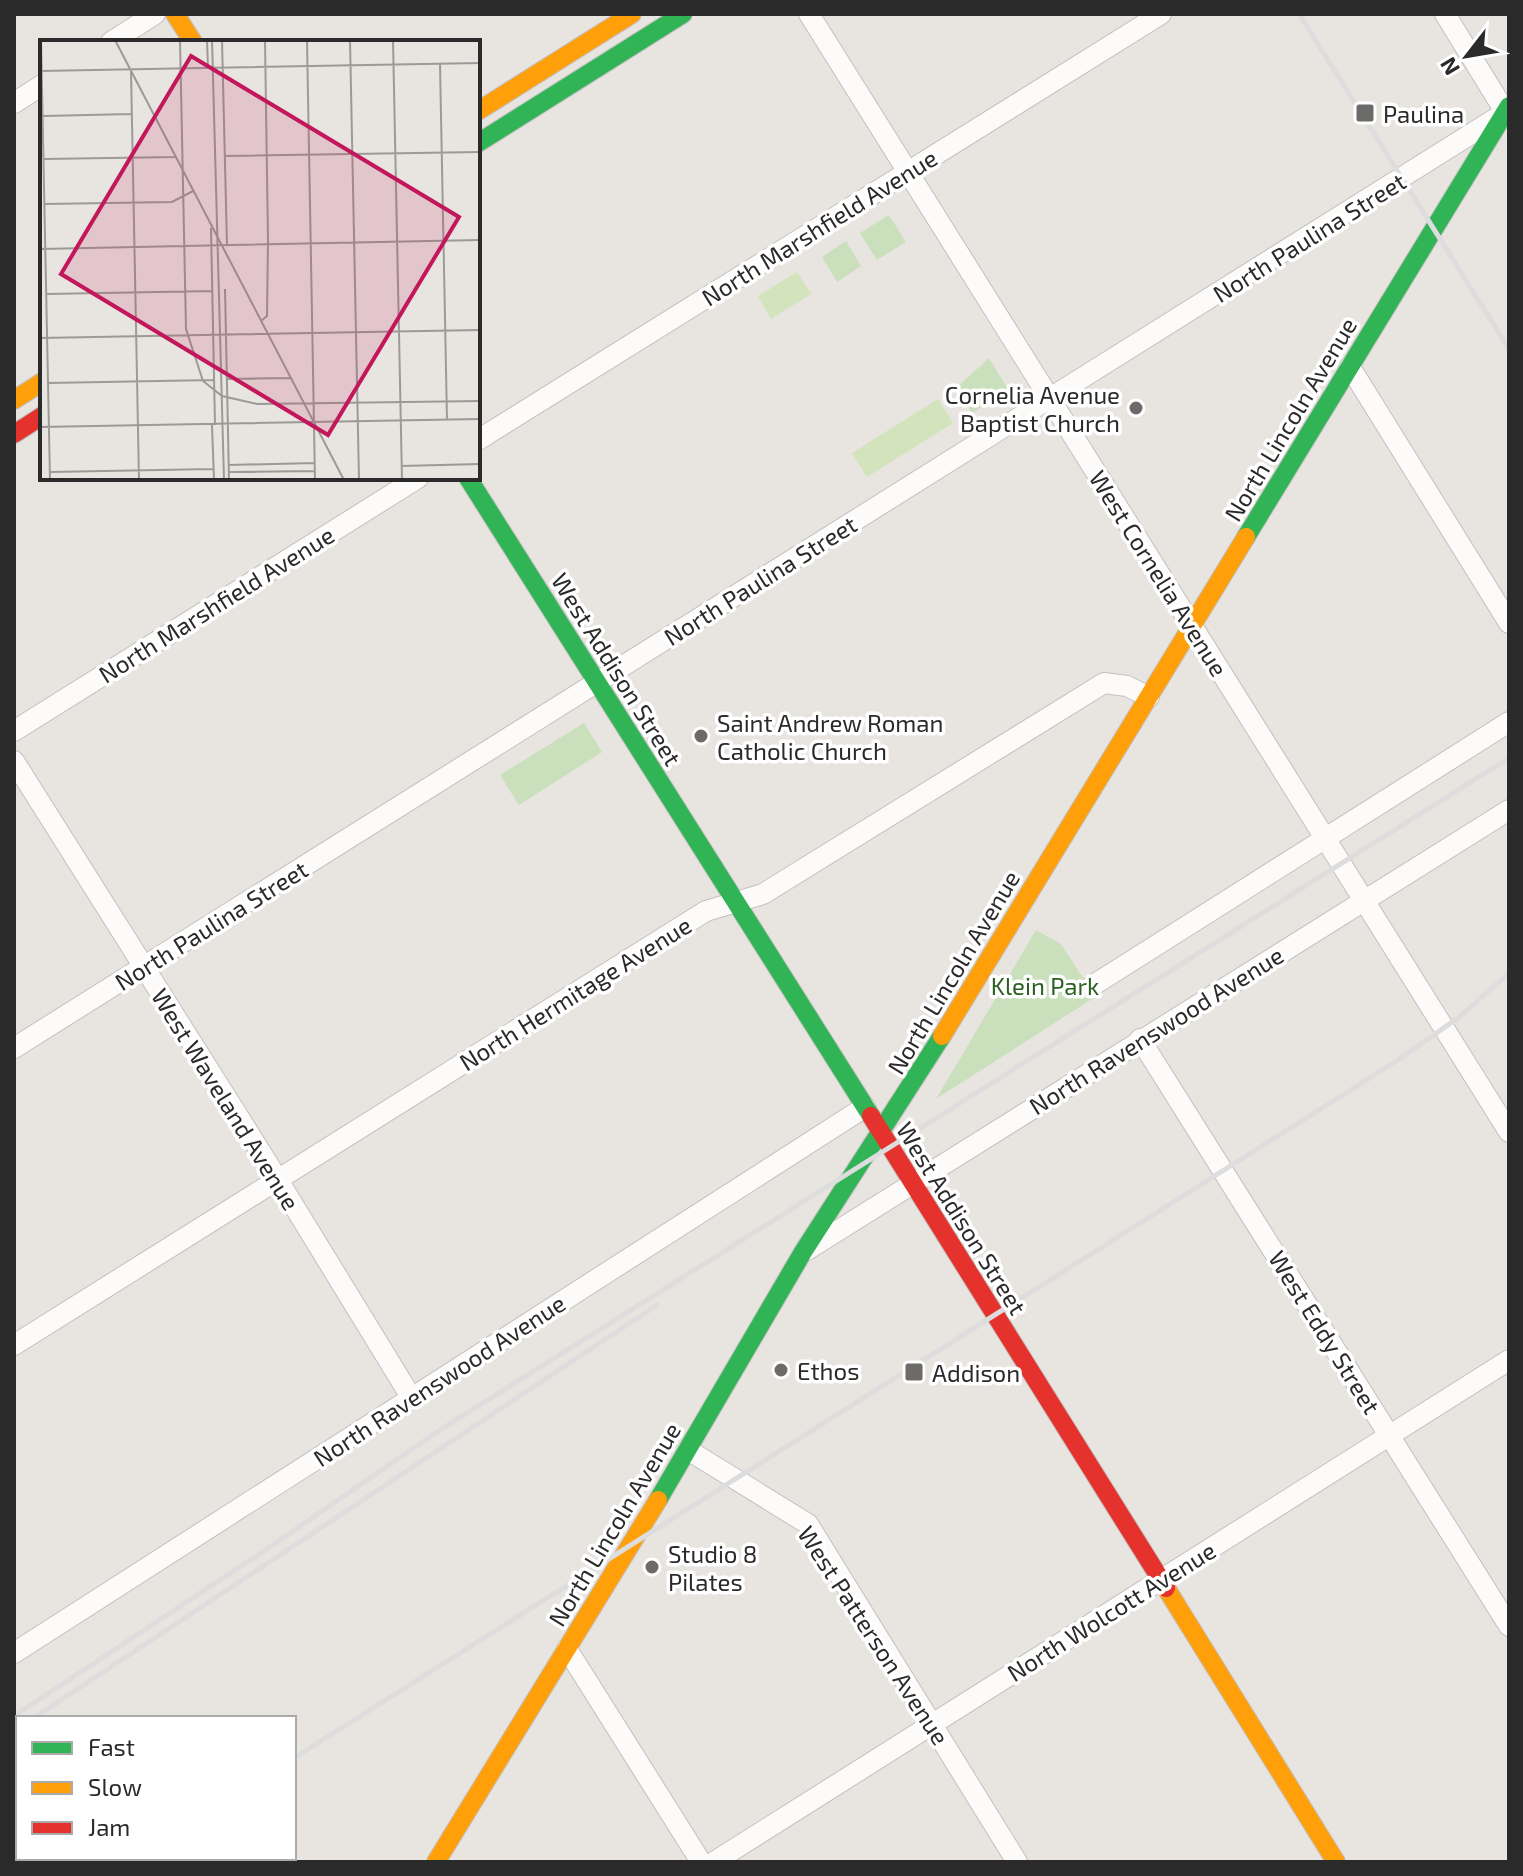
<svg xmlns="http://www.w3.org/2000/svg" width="1523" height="1876" font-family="'Exo 2',sans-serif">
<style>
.green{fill:#cae0bc}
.pitch{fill:#d3e3bb}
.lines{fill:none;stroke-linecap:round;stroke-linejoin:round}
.street-casing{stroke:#c2c0c0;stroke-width:22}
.fast-casing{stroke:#c2c0c0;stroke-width:20}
.slow-casing{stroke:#c2c0c0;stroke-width:20}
.jam-casing{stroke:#c2c0c0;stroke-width:20}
.street{stroke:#fcfbfa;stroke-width:20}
.fast{stroke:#30b455;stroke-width:18}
.slow{stroke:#ff9f0a;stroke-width:18}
.jam{stroke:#e5322d;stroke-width:18}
.rail{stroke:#ddddde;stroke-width:5}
.poi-dot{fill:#6c6b6a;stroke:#fff;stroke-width:3}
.labels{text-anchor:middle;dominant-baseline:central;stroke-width:7;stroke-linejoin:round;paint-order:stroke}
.poi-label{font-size:24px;fill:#2a2a2a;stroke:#fff;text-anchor:start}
.street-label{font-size:24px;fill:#2a2a2a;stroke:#fff}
.park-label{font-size:24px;fill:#2c6021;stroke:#fff}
.inset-road{fill:none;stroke:#9c9a97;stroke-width:2}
.view{fill:#c2185b;fill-opacity:0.15;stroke:#c2185b;stroke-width:4}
.inset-edge{fill:none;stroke:#2a2a2a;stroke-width:4}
</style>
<rect width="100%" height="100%" fill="#e8e4e0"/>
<g class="green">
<path d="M 889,215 L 906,242 L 877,260 L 860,233 Z"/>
<path d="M 846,241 L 861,266 L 837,282 L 822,257 Z"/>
<path d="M 989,358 L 1009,391 L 972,413 L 956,388 Z"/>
<path d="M 584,723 L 602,752 L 519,805 L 500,775 Z"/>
<path d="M 1036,930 L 1061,944 L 1095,997 L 936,1099 Z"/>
</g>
<g class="pitch">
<path d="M 797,272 L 811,294 L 771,319 L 758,296 Z"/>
<path d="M 938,399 L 953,423 L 867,477 L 852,453 Z"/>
</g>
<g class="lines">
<defs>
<g id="street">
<path d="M 809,14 L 1509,1132"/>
<path d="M 1445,14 L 1509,118"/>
<path d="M 111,42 L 155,14"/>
<path d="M 14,103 L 42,85"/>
<path d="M 1350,367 L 1509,623"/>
<path d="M 478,440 L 1161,14"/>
<path d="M 14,731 L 418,478"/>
<path d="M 14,761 L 267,1162 L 411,1397"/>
<path d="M 1092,986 L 1509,722"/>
<path d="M 1140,1039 L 1509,1626"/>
<path d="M 14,1048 L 1498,117"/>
<path d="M 807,1250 L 1509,810"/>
<path d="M 14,1345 L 706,911 L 763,894 L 1104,683 L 1127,686 L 1149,697"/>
<path d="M 688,1450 L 808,1524 L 1017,1862"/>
<path d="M 567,1649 L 701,1862"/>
<path d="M 14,1653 L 865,1107"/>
<path d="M 14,1768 L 18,1775"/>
<path d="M 71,1858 L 73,1862"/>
<path d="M 714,1862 L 1509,1360"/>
</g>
<g id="fast">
<path d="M 478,143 L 683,14"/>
<path d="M 468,478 L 871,1116"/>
<path d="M 1246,537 L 1509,106"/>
<path d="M 658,1500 L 803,1252 L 942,1036"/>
</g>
<g id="slow">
<path d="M 175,14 L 193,42"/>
<path d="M 478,111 L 632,14"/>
<path d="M 14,400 L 42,382"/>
<path d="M 942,1036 L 1246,537"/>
<path d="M 1166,1588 L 1336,1862"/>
<path d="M 436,1862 L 658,1500"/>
</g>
<g id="jam">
<path d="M 14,434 L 42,416"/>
<path d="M 871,1116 L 1166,1588"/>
</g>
</defs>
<use href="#street" class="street-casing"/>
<use href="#fast" class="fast-casing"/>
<use href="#slow" class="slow-casing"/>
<use href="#jam" class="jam-casing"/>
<use href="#street" class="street"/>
<use href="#fast" class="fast"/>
<use href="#slow" class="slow"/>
<use href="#jam" class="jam"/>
<g class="rail">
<path d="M 1299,14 L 1509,349"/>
<path d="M 14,1716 L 261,1553 L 440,1430 L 1509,758"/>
<path d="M 34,1718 L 657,1305"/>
<path d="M 14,1731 L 18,1728"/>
<path d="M 294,1758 L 1398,1060 L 1458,1018 L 1509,973"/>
<path d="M 146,1862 L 152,1858"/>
</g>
</g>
<g class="poi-dot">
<rect x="1355" y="103" width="20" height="20" rx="4"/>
<circle cx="1136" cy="408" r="8"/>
<circle cx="701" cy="736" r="8"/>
<circle cx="781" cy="1370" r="8"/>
<rect x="904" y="1362" width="20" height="20" rx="4"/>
<circle cx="652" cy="1567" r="8"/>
</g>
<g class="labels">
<g class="poi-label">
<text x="1383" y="113">Paulina</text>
<text x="1120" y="394" text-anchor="end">Cornelia Avenue<tspan x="1120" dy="28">Baptist Church</tspan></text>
<text x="717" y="722">Saint Andrew Roman<tspan x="717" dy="28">Catholic Church</tspan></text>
<text x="797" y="1370">Ethos</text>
<text x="932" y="1372">Addison</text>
<text x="668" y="1553">Studio 8<tspan x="668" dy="28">Pilates</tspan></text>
</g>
<g class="street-label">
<text transform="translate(819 227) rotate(-32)">North Marshfield Avenue</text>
<text transform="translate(1309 237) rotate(-32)">North Paulina Street</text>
<text transform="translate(1290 419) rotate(-59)">North Lincoln Avenue</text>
<text transform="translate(1159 573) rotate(58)">West Cornelia Avenue</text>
<text transform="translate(760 580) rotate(-32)">North Paulina Street</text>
<text transform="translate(216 604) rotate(-32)">North Marshfield Avenue</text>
<text transform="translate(617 669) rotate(58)">West Addison Street</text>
<text transform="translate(211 925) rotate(-32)">North Paulina Street</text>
<text transform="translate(953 972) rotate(-59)">North Lincoln Avenue</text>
<text transform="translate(575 993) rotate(-32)">North Hermitage Avenue</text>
<text transform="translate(1156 1030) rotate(-32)">North Ravenswood Avenue</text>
<text transform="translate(226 1099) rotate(58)">West Waveland Avenue</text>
<text transform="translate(962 1218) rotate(58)">West Addison Street</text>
<text transform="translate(1325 1332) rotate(58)">West Eddy Street</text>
<text transform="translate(439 1380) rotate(-33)">North Ravenswood Avenue</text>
<text transform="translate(614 1524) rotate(-59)">North Lincoln Avenue</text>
<text transform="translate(1111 1611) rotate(-32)">North Wolcott Avenue</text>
<text transform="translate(874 1635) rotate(57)">West Patterson Avenue</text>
</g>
<g class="park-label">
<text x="1045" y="985">Klein Park</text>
</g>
</g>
<g transform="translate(40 40)">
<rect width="440" height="440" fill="#e8e4e0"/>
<path class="inset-road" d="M 1,0 L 10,440M 75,0 L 304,440M 140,0 L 146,289 L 163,341 L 182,356 L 217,364 L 440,361M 167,0 L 168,28M 172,0 L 184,440M 182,0 L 187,206M 267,0 L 275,440M 310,0 L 319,440M 353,0 L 362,440M 400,24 L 407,380M 0,31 L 440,23M 91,31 L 99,440M 3,76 L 91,74M 184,116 L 440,112M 4,119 L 135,117M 5,164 L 132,162 L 153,151M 171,188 L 175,385M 0,209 L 440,200M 185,249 L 189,440M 7,254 L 173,251M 221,281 L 227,276 L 228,200 L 225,0M 0,298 L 440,290M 187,339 L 251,338M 8,343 L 174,340M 172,385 L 174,440M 0,387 L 440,379M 189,425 L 275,423M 361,426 L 440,424M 10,432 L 173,429M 189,432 L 275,431"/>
<path class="view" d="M 151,16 L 419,177 L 288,395 L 21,234 Z"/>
<rect width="440" height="440" class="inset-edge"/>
</g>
<rect width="1523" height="1876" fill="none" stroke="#2a2a2a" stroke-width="32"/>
<rect x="16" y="1716" width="280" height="144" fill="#ffffff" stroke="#aaaaaa" stroke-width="2"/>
<rect x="32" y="1742" width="40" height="12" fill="#30b455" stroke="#aaaaaa" stroke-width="2"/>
<text x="88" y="1756" font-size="24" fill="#2a2a2a">Fast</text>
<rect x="32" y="1782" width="40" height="12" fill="#ff9f0a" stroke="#aaaaaa" stroke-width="2"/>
<text x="88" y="1796" font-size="24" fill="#2a2a2a">Slow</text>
<rect x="32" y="1822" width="40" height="12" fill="#e5322d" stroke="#aaaaaa" stroke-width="2"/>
<text x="88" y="1836" font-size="24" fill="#2a2a2a">Jam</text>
<g transform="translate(1467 56) rotate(239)" stroke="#ffffff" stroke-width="6" paint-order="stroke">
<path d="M0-6L14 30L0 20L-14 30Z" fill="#2a2a2a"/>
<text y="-12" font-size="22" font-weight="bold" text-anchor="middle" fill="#2a2a2a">N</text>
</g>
</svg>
